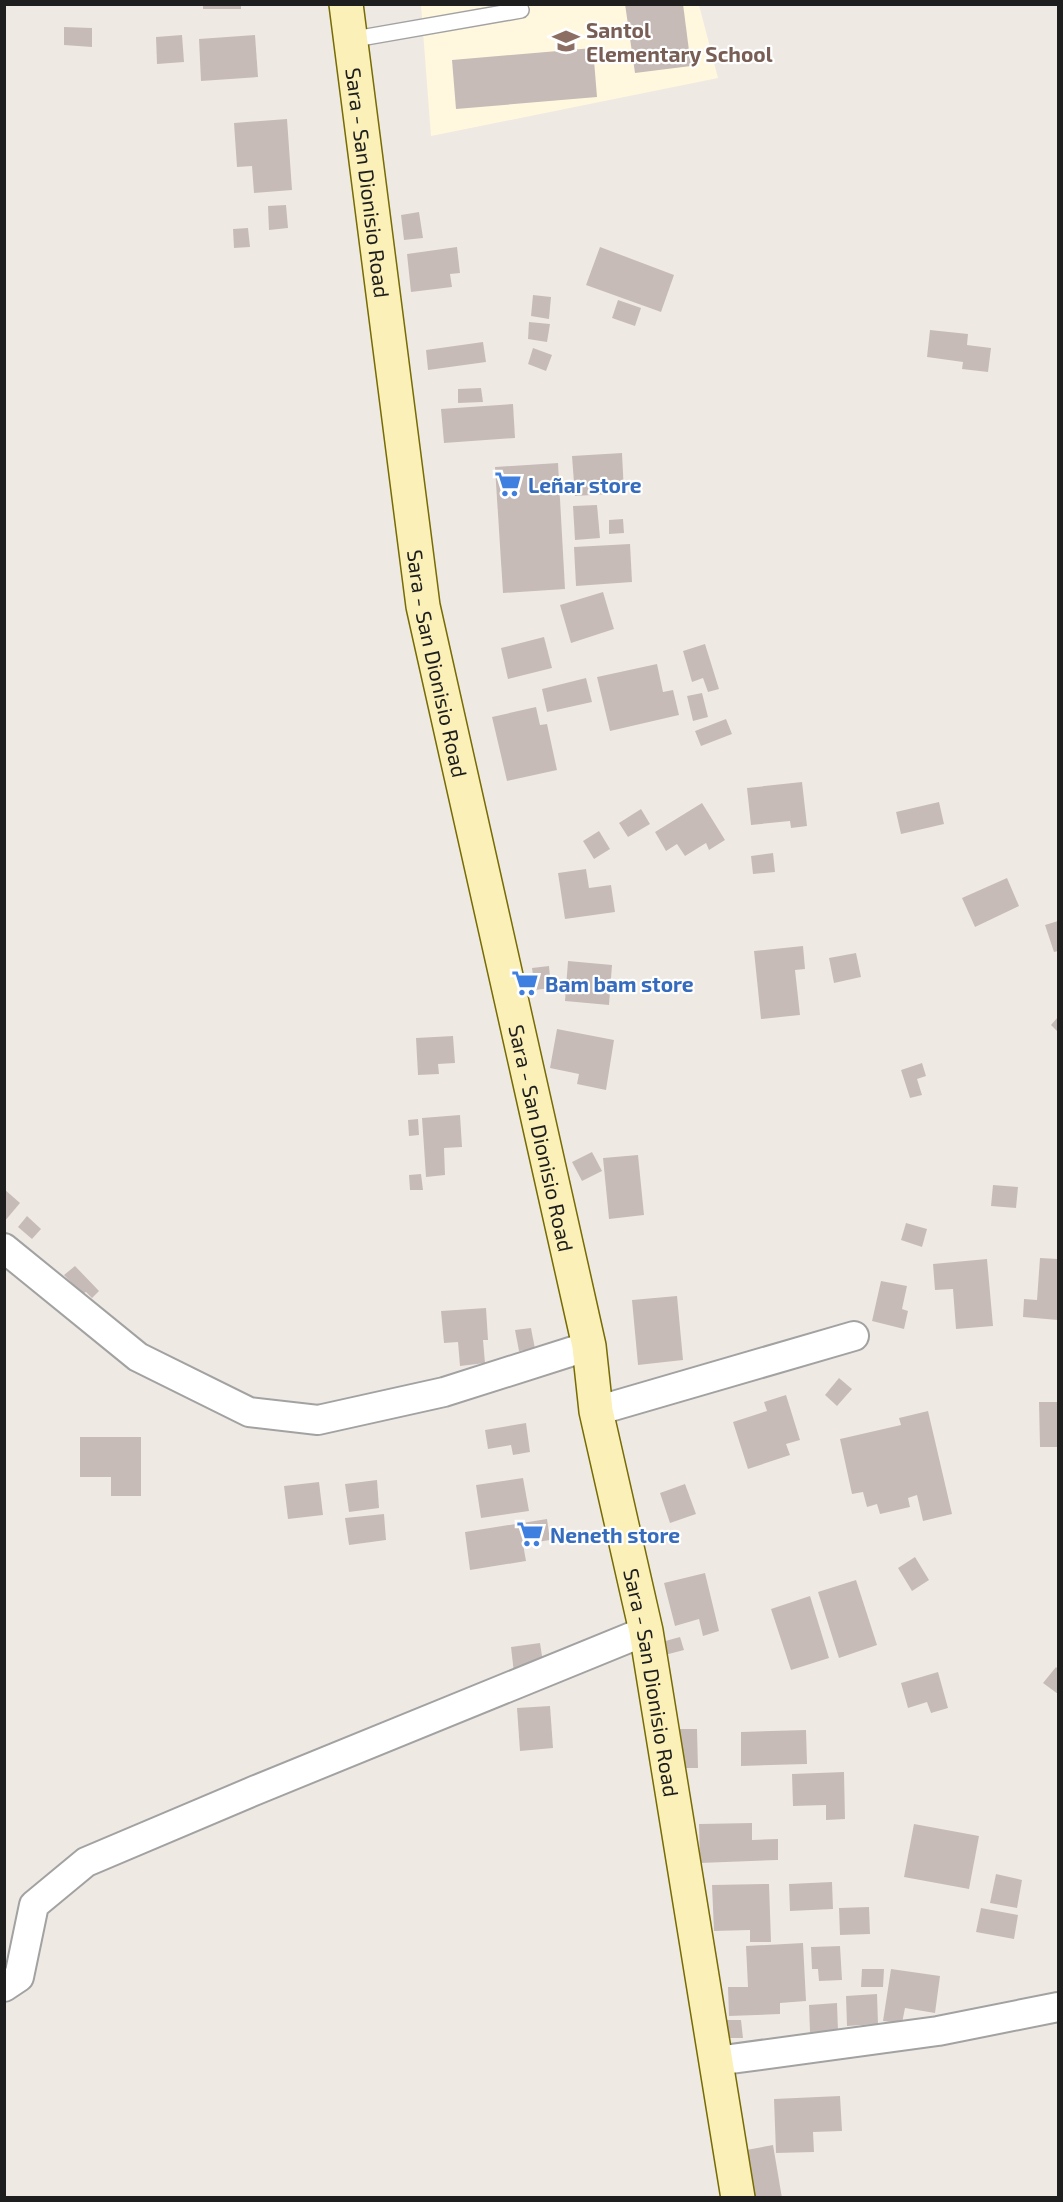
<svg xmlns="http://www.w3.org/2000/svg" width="1063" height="2202" font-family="'Exo 2',sans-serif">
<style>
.education{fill:#fff8de}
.building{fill:#c7bbb8}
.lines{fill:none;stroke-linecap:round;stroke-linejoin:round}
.lane-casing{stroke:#a2a2a2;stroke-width:18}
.street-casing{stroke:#a2a2a2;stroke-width:32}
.secondary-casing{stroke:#776b03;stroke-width:36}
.lane{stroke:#fff;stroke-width:15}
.street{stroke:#fff;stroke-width:28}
.secondary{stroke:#faf0b8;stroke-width:33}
.labels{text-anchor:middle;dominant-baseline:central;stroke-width:4.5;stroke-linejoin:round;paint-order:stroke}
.education-label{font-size:21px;font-weight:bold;fill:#785e54;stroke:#fff;text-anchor:start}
.street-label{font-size:21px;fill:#1e1e1e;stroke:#fff}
.shop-label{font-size:21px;font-weight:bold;fill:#366cbe;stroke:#fff;text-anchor:start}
</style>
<rect width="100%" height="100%" fill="#efe9e4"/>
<path class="education" d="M 421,5 L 699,5 L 718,78 L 431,136 Z"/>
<g class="building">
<rect x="203" y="4" width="38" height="5"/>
<path d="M 625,4 L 683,4 L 691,66 L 635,73 Z"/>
<path d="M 64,27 L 92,28 L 92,47 L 64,45 Z"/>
<path d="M 182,35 L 184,62 L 157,64 L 156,37 Z"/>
<path d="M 255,35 L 258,77 L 201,81 L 199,39 Z"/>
<path d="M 593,48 L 597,97 L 456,109 L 452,60 Z"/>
<path d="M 287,119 L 292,190 L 254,193 L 252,166 L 237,167 L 234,123 Z"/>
<path d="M 286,205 L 288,228 L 269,230 L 268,206 Z"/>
<path d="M 419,212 L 423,238 L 404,240 L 401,215 Z"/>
<path d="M 248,228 L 250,247 L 234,248 L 233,229 Z"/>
<path d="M 457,247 L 460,273 L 450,274 L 452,287 L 411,292 L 407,254 Z"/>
<path d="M 600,247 L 674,275 L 661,312 L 586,285 Z"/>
<path d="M 533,295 L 551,297 L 549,319 L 531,316 Z"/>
<path d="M 618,300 L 641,308 L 635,326 L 612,318 Z"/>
<path d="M 529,322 L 550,324 L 547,342 L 528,339 Z"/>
<path d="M 930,330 L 968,334 L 967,345 L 991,348 L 988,372 L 962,369 L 963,362 L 927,357 Z"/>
<path d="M 483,342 L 486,362 L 428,370 L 426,350 Z"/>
<path d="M 533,348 L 552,355 L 546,371 L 528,364 Z"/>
<path d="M 481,388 L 483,402 L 458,403 L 458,389 Z"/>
<path d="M 513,404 L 515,438 L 444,443 L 441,409 Z"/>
<path d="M 622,453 L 624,493 L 575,496 L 572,456 Z"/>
<path d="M 558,463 L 565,589 L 503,593 L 495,467 Z"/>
<path d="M 597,505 L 600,538 L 575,540 L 573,506 Z"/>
<path d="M 623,519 L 624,533 L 609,534 L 609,520 Z"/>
<path d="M 630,544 L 632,582 L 576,586 L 574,547 Z"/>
<path d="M 603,592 L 614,629 L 571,643 L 560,605 Z"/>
<path d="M 544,637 L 552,668 L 508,679 L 501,648 Z"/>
<path d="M 705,644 L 719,689 L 708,692 L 703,678 L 692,682 L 683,651 Z"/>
<path d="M 657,664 L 663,692 L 673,690 L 679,715 L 610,731 L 597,677 Z"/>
<path d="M 586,678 L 592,702 L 547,712 L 542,689 Z"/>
<path d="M 702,693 L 708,717 L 693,721 L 687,696 Z"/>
<path d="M 536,707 L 540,725 L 547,724 L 557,770 L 507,781 L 492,717 Z"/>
<path d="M 726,719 L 732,734 L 701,746 L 695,731 Z"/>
<path d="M 802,782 L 807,826 L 791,828 L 790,821 L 751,825 L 747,788 Z"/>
<path d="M 939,802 L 944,824 L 901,834 L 896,812 Z"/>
<path d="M 702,803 L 725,840 L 709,850 L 706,843 L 685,856 L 677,844 L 666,851 L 655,832 Z"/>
<path d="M 641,809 L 650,824 L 628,837 L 619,823 Z"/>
<path d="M 599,831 L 610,849 L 594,859 L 583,841 Z"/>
<path d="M 773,853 L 775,872 L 753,874 L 751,856 Z"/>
<path d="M 586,869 L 589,888 L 611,885 L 615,912 L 565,919 L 558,873 Z"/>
<path d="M 1007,878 L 1019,906 L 975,927 L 962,898 Z"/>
<path d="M 1058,921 L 1058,951 L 1054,952 L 1045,925 Z"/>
<path d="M 803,946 L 805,969 L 795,970 L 800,1015 L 761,1019 L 754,951 Z"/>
<path d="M 856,953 L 861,977 L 834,983 L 829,958 Z"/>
<path d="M 568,961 L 612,965 L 609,1005 L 565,1001 Z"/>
<path d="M 549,966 L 551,988 L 535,990 L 532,968 Z"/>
<path d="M 1058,1017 L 1058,1032 L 1051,1025 Z"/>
<path d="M 557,1029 L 614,1040 L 606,1090 L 577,1084 L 579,1074 L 550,1068 Z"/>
<path d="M 453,1036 L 455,1063 L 438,1064 L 439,1074 L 418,1075 L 416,1038 Z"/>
<path d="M 922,1063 L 926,1076 L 917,1079 L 922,1095 L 910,1098 L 901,1070 Z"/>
<path d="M 460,1115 L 462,1147 L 444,1148 L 445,1175 L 426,1177 L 422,1118 Z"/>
<path d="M 418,1119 L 419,1135 L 409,1136 L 408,1120 Z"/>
<path d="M 592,1152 L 602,1171 L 582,1181 L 572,1162 Z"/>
<path d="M 638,1155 L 644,1215 L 609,1219 L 603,1158 Z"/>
<path d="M 421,1174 L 423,1190 L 410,1190 L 409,1175 Z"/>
<path d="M 993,1185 L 1018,1187 L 1016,1208 L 991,1206 Z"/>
<path d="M 4,1189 L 20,1203 L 4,1222 Z"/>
<path d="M 27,1216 L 41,1229 L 32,1239 L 18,1227 Z"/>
<path d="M 906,1223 L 927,1229 L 922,1247 L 901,1240 Z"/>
<path d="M 1040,1258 L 1058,1259 L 1058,1320 L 1023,1317 L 1024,1299 L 1037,1300 Z"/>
<path d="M 987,1259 L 993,1326 L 956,1329 L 953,1289 L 935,1290 L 933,1264 Z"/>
<path d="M 75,1266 L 99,1291 L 92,1298 L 86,1292 L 82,1294 L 64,1275 Z"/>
<path d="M 881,1281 L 907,1286 L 902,1309 L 908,1311 L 904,1329 L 872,1321 Z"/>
<path d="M 677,1296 L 683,1360 L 638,1365 L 632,1300 Z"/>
<path d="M 486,1308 L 488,1340 L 483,1340 L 485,1363 L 460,1366 L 458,1342 L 444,1343 L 441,1311 Z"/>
<path d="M 531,1328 L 535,1349 L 519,1351 L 515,1330 Z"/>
<path d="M 839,1378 L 852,1389 L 837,1406 L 825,1395 Z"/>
<path d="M 786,1395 L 800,1440 L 786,1444 L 790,1455 L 748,1469 L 733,1422 L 767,1411 L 764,1402 Z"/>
<path d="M 1039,1402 L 1058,1402 L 1058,1447 L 1040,1447 Z"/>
<path d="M 928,1411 L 952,1514 L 923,1521 L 917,1495 L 908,1498 L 910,1507 L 880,1514 L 877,1504 L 867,1507 L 863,1492 L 852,1494 L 840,1439 L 901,1425 L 899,1418 Z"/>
<path d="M 526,1423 L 530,1452 L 513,1455 L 511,1445 L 488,1449 L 485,1430 Z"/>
<path d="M 80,1437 L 141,1437 L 141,1496 L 111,1496 L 111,1477 L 80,1477 Z"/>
<path d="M 523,1478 L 529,1511 L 481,1518 L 476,1485 Z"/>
<path d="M 377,1480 L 379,1508 L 349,1512 L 345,1484 Z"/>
<path d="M 319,1482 L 323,1515 L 288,1519 L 284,1486 Z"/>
<path d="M 685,1484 L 696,1514 L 670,1523 L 660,1493 Z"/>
<path d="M 384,1514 L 386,1540 L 349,1545 L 345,1518 Z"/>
<path d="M 547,1519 L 550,1540 L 523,1544 L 526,1561 L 470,1570 L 465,1532 Z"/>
<path d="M 915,1557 L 929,1580 L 912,1591 L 898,1568 Z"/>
<path d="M 705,1573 L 719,1631 L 703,1636 L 699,1619 L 675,1626 L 664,1583 Z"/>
<path d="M 856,1580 L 877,1645 L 839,1658 L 818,1592 Z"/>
<path d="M 810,1596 L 829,1658 L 791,1670 L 771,1609 Z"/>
<path d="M 680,1637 L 684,1650 L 661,1656 L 658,1643 Z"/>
<path d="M 540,1643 L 544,1669 L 514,1673 L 511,1647 Z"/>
<path d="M 1056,1667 L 1058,1669 L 1058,1694 L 1043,1683 Z"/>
<path d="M 938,1672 L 948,1708 L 931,1713 L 927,1702 L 908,1708 L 901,1683 Z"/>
<path d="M 550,1706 L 553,1748 L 520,1751 L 517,1708 Z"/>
<path d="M 670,1729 L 697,1729 L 698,1768 L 670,1768 Z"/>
<path d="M 806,1730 L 807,1764 L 741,1766 L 741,1732 Z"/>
<path d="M 844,1772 L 845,1819 L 826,1820 L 826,1805 L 793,1806 L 792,1774 Z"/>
<path d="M 752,1823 L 752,1840 L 778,1839 L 778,1860 L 700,1863 L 699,1824 Z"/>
<path d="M 914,1824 L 979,1836 L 969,1889 L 904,1877 Z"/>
<path d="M 996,1874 L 1022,1880 L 1017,1908 L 990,1903 Z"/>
<path d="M 832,1882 L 833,1909 L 790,1911 L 789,1884 Z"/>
<path d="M 769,1884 L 771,1942 L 750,1942 L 750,1930 L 714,1931 L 712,1885 Z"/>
<path d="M 869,1907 L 870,1934 L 840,1935 L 839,1908 Z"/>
<path d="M 981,1908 L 1018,1915 L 1014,1939 L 976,1932 Z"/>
<path d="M 803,1943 L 806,2001 L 780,2003 L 780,2014 L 729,2016 L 728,1987 L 748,1987 L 746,1946 Z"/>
<path d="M 840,1946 L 842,1980 L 819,1981 L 818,1969 L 812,1969 L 811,1947 Z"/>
<path d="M 862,1969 L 884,1969 L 883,1987 L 861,1987 Z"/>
<path d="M 891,1969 L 940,1976 L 935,2013 L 905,2008 L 902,2023 L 883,2021 Z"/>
<path d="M 877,1994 L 878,2024 L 847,2026 L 846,1996 Z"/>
<path d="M 837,2003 L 838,2031 L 810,2032 L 809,2005 Z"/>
<path d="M 726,2020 L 741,2020 L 743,2038 L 727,2038 Z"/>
<path d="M 840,2096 L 842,2131 L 813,2132 L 814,2152 L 776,2153 L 774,2099 Z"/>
<path d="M 773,2145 L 782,2198 L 747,2198 L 736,2152 Z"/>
</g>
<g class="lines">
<defs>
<path id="lane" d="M 349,40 L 521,10"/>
<g id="street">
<path d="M 4,1248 L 138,1357 L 249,1412 L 318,1420 L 444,1392 L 589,1346"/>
<path d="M 596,1411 L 854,1336"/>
<path d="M 4,1987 L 19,1977 L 34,1905 L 86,1862 L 256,1790 L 646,1631"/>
<path d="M 716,2061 L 938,2031 L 1058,2007"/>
</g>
<g id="secondary">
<path id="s1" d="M 346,4 L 423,606 L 589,1346 L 596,1411 L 646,1631 L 738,2198"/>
</g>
</defs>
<use href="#lane" class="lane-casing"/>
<use href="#street" class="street-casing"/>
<use href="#secondary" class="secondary-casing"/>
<use href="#lane" class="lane"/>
<use href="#street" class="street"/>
<use href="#secondary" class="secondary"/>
</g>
<defs>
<symbol id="school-bare" viewBox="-9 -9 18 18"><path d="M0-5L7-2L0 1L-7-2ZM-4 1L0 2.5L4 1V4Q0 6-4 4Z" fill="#8d6e63" stroke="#fff" stroke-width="2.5" paint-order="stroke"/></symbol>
<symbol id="supermarket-bare" viewBox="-9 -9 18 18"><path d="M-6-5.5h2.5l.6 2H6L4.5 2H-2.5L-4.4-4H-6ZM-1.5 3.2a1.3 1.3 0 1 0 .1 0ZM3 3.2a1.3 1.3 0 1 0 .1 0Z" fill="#3f7fe0" stroke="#fff" stroke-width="2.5" paint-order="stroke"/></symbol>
</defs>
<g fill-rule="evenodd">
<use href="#school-bare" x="547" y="22" width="38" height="38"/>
<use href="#supermarket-bare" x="489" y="465" width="38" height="38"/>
<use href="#supermarket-bare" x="506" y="964" width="38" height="38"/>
<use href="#supermarket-bare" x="511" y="1515" width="38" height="38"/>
</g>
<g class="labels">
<g class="education-label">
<text x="586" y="29">Santol<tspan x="586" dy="24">Elementary School</tspan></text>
</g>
<g class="street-label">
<text stroke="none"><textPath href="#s1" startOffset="180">Sara - San Dionisio Road</textPath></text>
<text stroke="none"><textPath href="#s1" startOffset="666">Sara - San Dionisio Road</textPath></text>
<text stroke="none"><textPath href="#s1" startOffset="1152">Sara - San Dionisio Road</textPath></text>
<text stroke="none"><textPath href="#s1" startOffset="1708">Sara - San Dionisio Road</textPath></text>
</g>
<g class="shop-label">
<text x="528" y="484">Leñar store</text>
<text x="545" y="983">Bam bam store</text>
<text x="550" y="1534">Neneth store</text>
</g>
</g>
<rect width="1063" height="2202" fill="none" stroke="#1e1e1e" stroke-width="12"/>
</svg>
